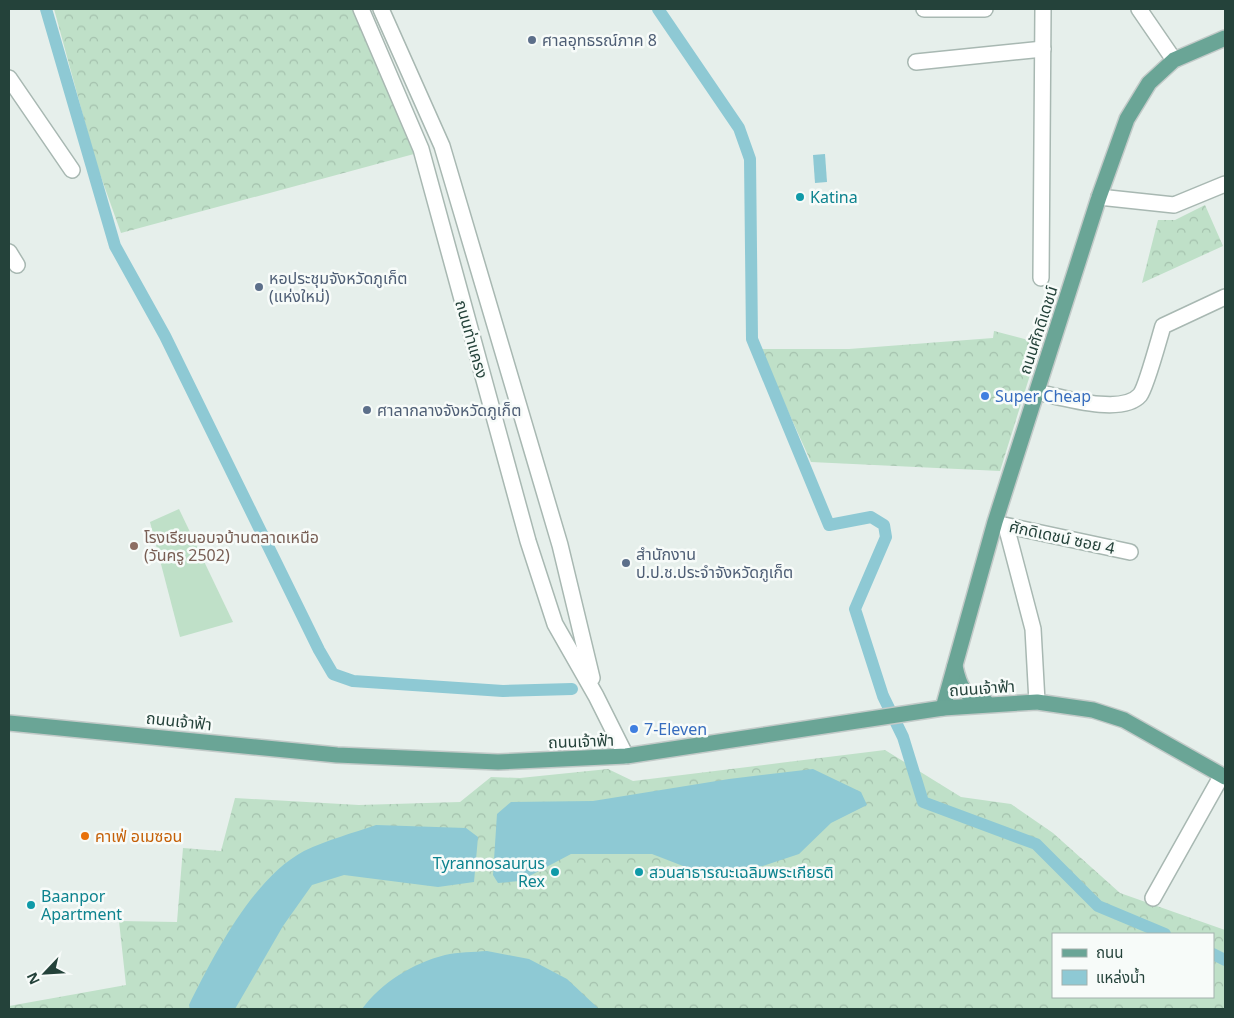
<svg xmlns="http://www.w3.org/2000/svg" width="1234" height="1018" font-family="'Noto Sans','Noto Sans Thai',sans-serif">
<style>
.grass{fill:#bfe0c8}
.forest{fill:url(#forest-crowns);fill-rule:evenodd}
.water{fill:#8ec9d4}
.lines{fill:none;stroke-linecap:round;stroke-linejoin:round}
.canal{stroke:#8ec9d4;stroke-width:12}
.minor-casing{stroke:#a8b8b2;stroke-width:18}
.major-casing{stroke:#c2cac8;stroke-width:18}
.minor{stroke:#fff;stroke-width:15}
.major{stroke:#6aa596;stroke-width:15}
.service-dot{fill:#5c6f8a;stroke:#f7fbf9;stroke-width:2}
.culture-dot{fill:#0f9aa8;stroke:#f7fbf9;stroke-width:2}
.shop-dot{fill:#3f7fe0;stroke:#f7fbf9;stroke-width:2}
.education-dot{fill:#8d6e63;stroke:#f7fbf9;stroke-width:2}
.food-dot{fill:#e8710a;stroke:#f7fbf9;stroke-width:2}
.labels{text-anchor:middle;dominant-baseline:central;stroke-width:5;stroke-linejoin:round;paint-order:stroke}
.service-label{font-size:16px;fill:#4e5e75;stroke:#f7fbf9;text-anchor:start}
.culture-label{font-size:16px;fill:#0d838f;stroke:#f7fbf9;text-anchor:start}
.street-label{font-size:16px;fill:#24423a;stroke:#f7fbf9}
.shop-label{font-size:16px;fill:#366cbe;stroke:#f7fbf9;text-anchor:start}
.education-label{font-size:16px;fill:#785e54;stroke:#f7fbf9;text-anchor:start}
.food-label{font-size:16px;fill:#c56008;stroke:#f7fbf9;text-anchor:start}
</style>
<defs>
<pattern id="forest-crowns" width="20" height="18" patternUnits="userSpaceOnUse" patternTransform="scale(1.25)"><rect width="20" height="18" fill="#bfe0c8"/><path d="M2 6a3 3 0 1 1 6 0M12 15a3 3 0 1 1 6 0" fill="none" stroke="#a4c1ad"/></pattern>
</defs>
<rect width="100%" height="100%" fill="#e6efeb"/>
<path class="grass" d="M 179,509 L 233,622 L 180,637 L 150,522 Z"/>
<g class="forest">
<path d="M 54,9 L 354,9 L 414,154 L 121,233 L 96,163 Z"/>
<path d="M 1205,205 L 1223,246 L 1142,283 L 1158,220 L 1175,220 Z"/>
<path d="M 994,331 L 1040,343 L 1000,471 L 811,462 L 760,349 L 849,349 L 993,338 Z"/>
<path d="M 885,750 L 961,797 L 1011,804 L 1053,833 L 1120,893 L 1225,930 L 1225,1009 L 9,1009 L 9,1006 L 126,985 L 119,921 L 177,922 L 183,848 L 221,851 L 235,798 L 359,805 L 460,802 L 491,777 L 520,778 L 608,769 L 633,781 ZM 1053,934 L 1213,934 L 1213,997 L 1053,997 Z"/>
</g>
<g class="water">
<path d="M 825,154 L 827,182 L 815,183 L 813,155 Z"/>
<path d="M 813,769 L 861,792 L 867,805 L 831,823 L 799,854 L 735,875 L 709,876 L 652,854 L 571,854 L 520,881 L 498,883 L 493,875 L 497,814 L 511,802 L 593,801 L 729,779 Z"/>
<path d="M 376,825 L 466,828 L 478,837 L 474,882 L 438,887 L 344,875 L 312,885 L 283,926 L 235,1009 L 190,1009 L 189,1005 C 214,955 253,878 304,851 C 327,840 353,833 376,825 Z"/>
<path d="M 487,951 L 529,959 L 567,979 L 599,1009 L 362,1009 C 381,983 413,963 445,955 C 458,952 474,952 487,951 Z"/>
</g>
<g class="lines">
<g class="canal">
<path d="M 46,9 L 115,246 L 165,336 L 319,650 L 333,674 L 353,681 L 503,691 L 572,689"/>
<path d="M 658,9 L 739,128 L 750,159 L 752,339 L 829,525 L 871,517 L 884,525 L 886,537 L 855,609 L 883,696 L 903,737 L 923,802 L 1036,844 L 1098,906 L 1165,934"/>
<path d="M 1213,954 L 1225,960"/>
</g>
<defs>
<g id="minor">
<path d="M 361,9 L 421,149 L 528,541 L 555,624 L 596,696 L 626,756"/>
<path d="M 381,9 L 442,146 L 560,545 L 592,678"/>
<path d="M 924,9 L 985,9"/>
<path d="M 1139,9 L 1174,60"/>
<path d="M 916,62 L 1043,49"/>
<path d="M 9,78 L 72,170"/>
<path d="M 1099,197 L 1174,205 L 1225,184"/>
<path d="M 9,252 L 17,265"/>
<path d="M 1041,278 L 1043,9"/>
<path d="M 1037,392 C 1061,397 1122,416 1140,395 C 1146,388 1159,339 1163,326 L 1225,297"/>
<path d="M 999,524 L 1130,552"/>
<path d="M 1006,526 L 1033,629 L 1037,702"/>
<path d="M 1153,898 L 1222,775"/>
</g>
<g id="major">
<path d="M 955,666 C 960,689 964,695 986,702"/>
<path d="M 943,708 L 995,522 L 1099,197 L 1127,119 L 1149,83 L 1174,60 L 1225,38"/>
<path d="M 9,723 L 337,755 L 498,762 L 626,756 L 943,708 L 1037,702 L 1093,710 L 1124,720 L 1225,777"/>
</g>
</defs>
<use href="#minor" class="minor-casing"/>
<use href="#major" class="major-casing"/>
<use href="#minor" class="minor"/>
<use href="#major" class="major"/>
</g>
<g class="service-dot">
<circle cx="532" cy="40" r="5"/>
<circle cx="259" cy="287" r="5"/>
<circle cx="367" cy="410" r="5"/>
<circle cx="626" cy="563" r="5"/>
</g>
<g class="culture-dot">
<circle cx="800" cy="197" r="5"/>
<circle cx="555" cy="872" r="5"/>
<circle cx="639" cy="872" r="5"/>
<circle cx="31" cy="905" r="5"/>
</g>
<g class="shop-dot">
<circle cx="985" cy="396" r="5"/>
<circle cx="634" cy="729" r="5"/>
</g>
<circle class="education-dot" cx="134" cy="546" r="5"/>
<circle class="food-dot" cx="85" cy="836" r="5"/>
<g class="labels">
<g class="service-label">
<text x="542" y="40">ศาลอุทธรณ์ภาค 8</text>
<text x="269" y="278">หอประชุมจังหวัดภูเก็ต<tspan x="269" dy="18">(แห่งใหม่)</tspan></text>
<text x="377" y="410">ศาลากลางจังหวัดภูเก็ต</text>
<text x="636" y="554">สำนักงาน<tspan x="636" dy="18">ป.ป.ช.ประจำจังหวัดภูเก็ต</tspan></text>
</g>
<g class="culture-label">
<text x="810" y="197">Katina</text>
<text x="545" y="863" text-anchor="end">Tyrannosaurus<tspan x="545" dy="18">Rex</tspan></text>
<text x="649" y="872">สวนสาธารณะเฉลิมพระเกียรติ</text>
<text x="41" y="896">Baanpor<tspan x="41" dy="18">Apartment</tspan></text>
</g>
<g class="street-label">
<text transform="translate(1038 330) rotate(-72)">ถนนศักดิเดชน์</text>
<text transform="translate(472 339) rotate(74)">ถนนท่าแครง</text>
<text transform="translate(1062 537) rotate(12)">ศักดิเดชน์ ซอย 4</text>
<text transform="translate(982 688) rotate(-4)">ถนนเจ้าฟ้า</text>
<text transform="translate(179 721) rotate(6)">ถนนเจ้าฟ้า</text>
<text transform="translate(581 741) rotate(-2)">ถนนเจ้าฟ้า</text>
</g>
<g class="shop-label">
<text x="995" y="396">Super Cheap</text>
<text x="644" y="729">7-Eleven</text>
</g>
<g class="education-label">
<text x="144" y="537">โรงเรียนอบจบ้านตลาดเหนือ<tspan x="144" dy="18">(วันครู 2502)</tspan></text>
</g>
<g class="food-label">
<text x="95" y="836">คาเฟ่ อเมซอน</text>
</g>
</g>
<rect width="1234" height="1018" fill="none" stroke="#24423a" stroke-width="20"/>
<rect x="1052" y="933" width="162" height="65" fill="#f7fbf9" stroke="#a3b1ad"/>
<rect x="1062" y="949" width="25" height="8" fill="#6aa596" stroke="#a3b1ad"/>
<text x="1096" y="958" font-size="15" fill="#24423a">ถนน</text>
<rect x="1062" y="970" width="25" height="15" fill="#8ec9d4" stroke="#a3b1ad"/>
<text x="1096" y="983" font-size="15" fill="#24423a">แหล่งน้ำ</text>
<g transform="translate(45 973) rotate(245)" stroke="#f7fbf9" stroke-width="4" paint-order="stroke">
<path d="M0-4L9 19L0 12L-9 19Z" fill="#24423a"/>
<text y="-8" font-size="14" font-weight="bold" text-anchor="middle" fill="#24423a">N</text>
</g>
</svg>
